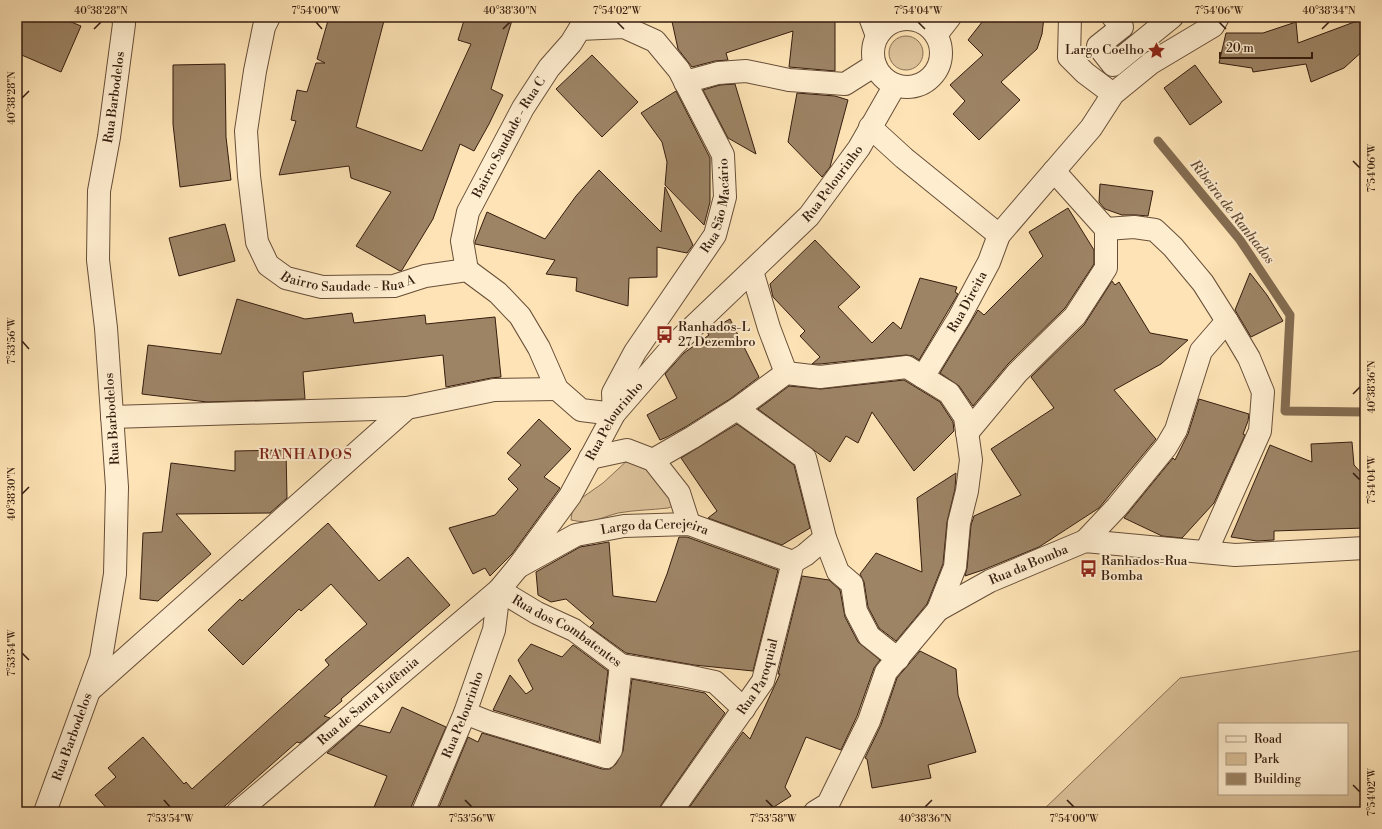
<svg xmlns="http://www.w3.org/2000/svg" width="1382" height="829" font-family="'Libre Bodoni',serif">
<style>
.green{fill:#dbc199;stroke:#886f54;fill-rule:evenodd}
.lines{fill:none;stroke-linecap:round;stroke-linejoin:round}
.stream{stroke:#846c51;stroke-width:9}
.building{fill:#9d8465;stroke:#351d0f}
.pedestrian-casing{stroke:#674e38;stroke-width:24}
.minor-casing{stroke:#674e38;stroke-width:24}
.tertiary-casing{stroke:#674e38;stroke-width:24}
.pedestrian{stroke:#feedcf;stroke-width:22}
.minor{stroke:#feedcf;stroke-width:22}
.tertiary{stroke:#feedcf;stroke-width:22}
.ticks{fill:none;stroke:#351d0f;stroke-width:1.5}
.labels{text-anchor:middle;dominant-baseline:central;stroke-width:4;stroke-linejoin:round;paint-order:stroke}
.poi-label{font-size:13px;fill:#351d0f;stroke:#feedcf;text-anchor:start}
.street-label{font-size:13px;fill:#351d0f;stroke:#feedcf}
.water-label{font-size:14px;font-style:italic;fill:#634b36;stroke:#feedcf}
.quarter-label{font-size:15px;letter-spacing:1px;fill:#7a1f14;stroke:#feedcf}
.neatline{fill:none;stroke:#351d0f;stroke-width:1.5}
.ticks-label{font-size:10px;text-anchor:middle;fill:#351d0f}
</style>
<rect width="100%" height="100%" fill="#fde3b5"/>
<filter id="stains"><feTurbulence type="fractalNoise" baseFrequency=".005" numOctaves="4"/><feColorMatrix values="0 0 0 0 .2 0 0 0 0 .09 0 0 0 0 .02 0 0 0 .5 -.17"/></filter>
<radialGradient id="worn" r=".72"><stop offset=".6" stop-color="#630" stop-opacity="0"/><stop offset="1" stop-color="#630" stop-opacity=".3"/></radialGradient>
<g class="green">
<circle cx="906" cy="53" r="17"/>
<path d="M 630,458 L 665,484 L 673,506 L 668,508 C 652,510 634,510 618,513 C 599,518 592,525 571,520 L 573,504 L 603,483 Z"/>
<path d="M 1365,650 L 1365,812 L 1041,812 L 1180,678 ZM 1219,724 L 1347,724 L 1347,794 L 1219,794 Z"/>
</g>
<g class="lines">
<path class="stream" d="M 1158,141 L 1240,240 L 1290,315 L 1285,411 L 1365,412"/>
</g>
<g class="building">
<path d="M 17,17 L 59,17 L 81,26 L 61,72 L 17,53 Z"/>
<path d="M 329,17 L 385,17 L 356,127 L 422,151 L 471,44 L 458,40 L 465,17 L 513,17 L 491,89 L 503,95 L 489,124 L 474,151 L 460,144 L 433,219 L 402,270 L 400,271 L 356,246 L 391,192 L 351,178 L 349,166 L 279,175 L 296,121 L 291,120 L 297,90 L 307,92 L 316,63 L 325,63 L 317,59 Z"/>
<path d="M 671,17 L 820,17 L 820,19 L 835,17 L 835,71 L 789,67 L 793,31 L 726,53 L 728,60 L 715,61 L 692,67 L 678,49 Z"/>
<path d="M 986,17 L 1044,17 L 1042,34 L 1037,49 L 1001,82 L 1020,100 L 979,140 L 953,114 L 965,101 L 950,85 L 983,55 L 968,40 Z"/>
<path d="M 1365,18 L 1365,49 L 1344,68 L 1311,82 L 1306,64 L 1253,72 L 1252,68 L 1219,63 L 1226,33 L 1263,33 L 1296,22 L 1298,43 Z"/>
<path d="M 592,55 L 638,102 L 602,137 L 556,89 Z"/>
<path d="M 225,64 L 226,137 L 231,180 L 180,187 L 173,124 L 173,65 Z"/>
<path d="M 1195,65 L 1222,102 L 1190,125 L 1164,88 Z"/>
<path d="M 735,84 L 756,154 L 728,138 L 703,90 L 720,85 Z"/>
<path d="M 676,91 L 710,158 L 710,202 L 704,225 L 665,185 L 667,162 L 662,142 L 641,113 Z"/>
<path d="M 797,93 L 835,96 L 848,100 L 830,167 L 822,177 L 788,142 Z"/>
<path d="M 599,170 L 661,232 L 665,187 L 693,245 L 687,253 L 657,247 L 657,277 L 629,278 L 628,306 L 576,291 L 577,278 L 546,274 L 555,260 L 475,244 L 475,242 L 487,212 L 545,239 L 576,196 Z"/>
<path d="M 1100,184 L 1153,191 L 1148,216 L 1136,215 L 1122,215 L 1105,209 L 1099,202 Z"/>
<path d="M 1068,208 L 1094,250 L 1094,264 L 1065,308 L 1008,364 L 973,406 L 959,386 L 940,373 L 978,310 L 984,315 L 1043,256 L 1029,232 Z"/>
<path d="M 225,224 L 235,261 L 179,276 L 169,238 Z"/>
<path d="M 815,240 L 860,287 L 838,307 L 872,343 L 893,322 L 901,329 L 920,278 L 957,287 L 955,292 L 958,294 L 919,360 L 913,356 L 906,355 L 820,364 L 812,364 L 820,357 L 800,336 L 805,331 L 773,297 L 770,284 Z"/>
<path d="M 1250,273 L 1267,295 L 1283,321 L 1251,337 L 1235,310 Z"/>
<path d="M 1112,281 L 1115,285 L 1119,282 L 1150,333 L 1188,340 L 1161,364 L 1114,390 L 1156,439 L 1099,508 L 1039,547 L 983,570 L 965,576 L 967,568 L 971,525 L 974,516 L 1021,495 L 991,449 L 1054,408 L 1031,377 L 1084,325 Z"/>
<path d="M 237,299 L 305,319 L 352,313 L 354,323 L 425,315 L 426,324 L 495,317 L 501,377 L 491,378 L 446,387 L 443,355 L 303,372 L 305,399 L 207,402 L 142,394 L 148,345 L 221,354 Z"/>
<path d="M 730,319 L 759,377 L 730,399 L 687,426 L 667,437 L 660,440 L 647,415 L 677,398 L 665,374 L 684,353 L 709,335 L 707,332 Z"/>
<path d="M 904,380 L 940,402 L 953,422 L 954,431 L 914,471 L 872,412 L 858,443 L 846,436 L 830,462 L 758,409 L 789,386 L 821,389 Z"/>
<path d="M 1199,399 L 1249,414 L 1248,421 L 1243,434 L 1245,435 L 1214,503 L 1182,538 L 1162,536 L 1124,518 L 1173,458 L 1175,460 L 1188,434 Z"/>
<path d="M 539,419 L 571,449 L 544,477 L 560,488 L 512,554 L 490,576 L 485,568 L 473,574 L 449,528 L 495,515 L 518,489 L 508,479 L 521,465 L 507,453 Z"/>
<path d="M 737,424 L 794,465 L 810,528 L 782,545 L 708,518 L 717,511 L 681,458 Z"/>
<path d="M 1352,442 L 1354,465 L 1365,477 L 1365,528 L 1274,531 L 1274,540 L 1257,541 L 1231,537 L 1270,445 L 1312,462 L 1311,444 Z"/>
<path d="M 286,450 L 287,498 L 270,513 L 176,514 L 211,554 L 158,601 L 140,599 L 143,533 L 162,532 L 171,463 L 235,471 L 235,451 Z"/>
<path d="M 956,473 L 955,489 L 947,522 L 943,564 L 927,604 L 896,641 L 879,628 L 868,607 L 864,582 L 860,574 L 876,553 L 922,572 L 917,498 Z"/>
<path d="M 328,523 L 379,581 L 408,557 L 450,605 L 341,699 L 342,701 L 324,716 L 330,718 L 300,743 L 297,742 L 218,812 L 110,812 L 95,795 L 116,777 L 108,768 L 143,737 L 184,784 L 186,782 L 192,789 L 329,665 L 325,660 L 367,624 L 331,584 L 301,611 L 299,609 L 243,665 L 208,630 L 240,599 L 242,601 Z"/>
<path d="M 679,537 L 687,537 L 778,570 L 753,671 L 694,665 L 626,653 L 590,627 L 594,623 L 566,599 L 551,602 L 538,595 L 536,572 L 580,547 L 609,542 L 613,596 L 656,602 L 667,574 Z"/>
<path d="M 802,576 L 829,580 L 840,590 L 845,617 L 858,642 L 880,660 L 874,668 L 857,716 L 841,750 L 806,737 L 785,787 L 791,796 L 766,812 L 686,812 L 743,732 L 750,739 L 780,674 L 778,674 Z"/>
<path d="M 531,644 L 562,657 L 573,645 L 608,671 L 599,742 L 493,710 L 510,675 L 526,694 L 533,689 L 518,660 Z"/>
<path d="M 920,651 L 956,669 L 958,695 L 976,752 L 928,765 L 931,778 L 872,788 L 867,759 L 865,758 L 881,725 L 897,678 Z"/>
<path d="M 632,679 L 705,693 L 725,713 L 661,805 L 659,812 L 437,812 L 468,737 L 478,742 L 482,733 L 602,769 L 610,769 L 616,764 L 623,751 Z"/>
<path d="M 402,707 L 446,727 L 411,807 L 411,812 L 372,812 L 387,776 L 327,753 L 359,725 L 390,733 Z"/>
</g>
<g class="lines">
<defs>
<path id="pedestrian" d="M 1113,17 L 1122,27 L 1098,46 L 1113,65 L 1172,17"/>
<g id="minor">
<path id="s1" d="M 269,17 L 264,27 L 255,71 L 246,131 L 249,176 L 257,242 L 268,265 L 286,278 L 322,287 L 394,286 L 425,276 L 467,270 L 498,293 L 520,316 L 539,348 L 557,389 L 581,410 L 614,414 L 613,393 L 635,352 L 715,235 L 725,197 L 723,155 L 679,70 L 655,41 L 624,27 L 580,29"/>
<path d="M 870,17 L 877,36"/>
<path d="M 1070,17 L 1069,57 L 1085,73 L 1113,94"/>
<path d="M 685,82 L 718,73 L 746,71 L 789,80 L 845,84 L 875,65"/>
<path d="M 870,127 L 904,158 L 999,235"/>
<path d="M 1106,229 L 1134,227 L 1155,230 L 1173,247 L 1203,283 L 1227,321 L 1249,358 L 1263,392 L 1260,431 L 1206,552"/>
<path id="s2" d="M 467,270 L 462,241 L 468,212 L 523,108 L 549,68 L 571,43 L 587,17"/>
<path d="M 752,271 L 769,328 L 786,373"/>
<path d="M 923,377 L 949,393 L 965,417 L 971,460 L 967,491 L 959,523 L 955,567 L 938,610"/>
<path d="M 737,409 L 805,458 L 825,538 L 838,572 L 852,584 L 856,611 L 869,636 L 898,659"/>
<path d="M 112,417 L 407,408"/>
<path d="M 967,433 L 1017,373 L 1075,316 L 1106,268 L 1106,229 L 1054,171"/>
<path d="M 590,458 L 627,450 L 653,460 L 679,493 L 689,524"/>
<path id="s3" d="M 653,460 L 693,437 L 737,409 L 786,373 L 820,377 L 907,367 L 923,377 L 959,318 L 989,262 L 999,235 L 1091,128 L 1113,94 L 1151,63 L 1213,26 L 1218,17"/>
<path d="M 1085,541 L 1117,507 L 1166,447 L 1176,430 L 1201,351 L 1227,321"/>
<path id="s4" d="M 518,567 L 576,535 L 624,526 L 689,524 L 793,562"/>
<path d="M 90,690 L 407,408 L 494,390 L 557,389"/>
<path d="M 465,713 L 488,722 L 606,757 L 611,750 L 621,665"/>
<path id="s5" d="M 45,812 L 101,658 L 115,574 L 117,487 L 106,328 L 98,260 L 99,191 L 109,137 L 124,24 L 123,17"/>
<path id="s6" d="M 238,812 L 499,590 L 537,613 L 574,630 L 621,665 L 687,676 L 715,682 L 744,709"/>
<path id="s7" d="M 671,812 L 763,681 L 793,562 L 805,555 L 825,538"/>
</g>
<g id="tertiary">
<circle cx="907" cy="53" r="34"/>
<path d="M 936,35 L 950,17"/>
<path id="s8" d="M 423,812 L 465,713 L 494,630 L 499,590 L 518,567 L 570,496 L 614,414 L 674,345 L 809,216 L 859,148 L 895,85"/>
<path id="s9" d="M 815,812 L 828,804 L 869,721 L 886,672 L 938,610 L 990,581 L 1085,541 L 1235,555 L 1365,548"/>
</g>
</defs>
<use href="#pedestrian" class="pedestrian-casing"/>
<use href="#minor" class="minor-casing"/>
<use href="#tertiary" class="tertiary-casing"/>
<use href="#pedestrian" class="pedestrian"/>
<use href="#minor" class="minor"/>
<use href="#tertiary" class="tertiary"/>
</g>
<path class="ticks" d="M 316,22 L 322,29M 617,22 L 624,29M 918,22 L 925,29M 1219,22 L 1226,29M 94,29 L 101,22M 503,29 L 510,22M 1322,29 L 1329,22M 22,98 L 29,91M 1353,161 L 1360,168M 22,341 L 29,349M 1353,394 L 1360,387M 1353,473 L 1360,480M 22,494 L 29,487M 22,653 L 29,660M 1353,785 L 1360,792M 164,800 L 170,807M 465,800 L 472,807M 766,800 L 773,807M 1067,800 L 1074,807M 925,807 L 932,800"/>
<defs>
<symbol id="sight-bare" viewBox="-9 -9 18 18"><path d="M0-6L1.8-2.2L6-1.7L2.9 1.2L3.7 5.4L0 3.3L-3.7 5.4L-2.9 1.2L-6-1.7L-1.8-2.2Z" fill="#8f2418" stroke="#feedcf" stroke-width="2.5" paint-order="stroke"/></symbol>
<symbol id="bus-bare" viewBox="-9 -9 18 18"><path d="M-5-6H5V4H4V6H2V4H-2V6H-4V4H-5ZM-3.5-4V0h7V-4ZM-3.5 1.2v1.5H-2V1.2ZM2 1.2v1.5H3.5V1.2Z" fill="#8f2418" stroke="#feedcf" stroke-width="2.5" paint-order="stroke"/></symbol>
</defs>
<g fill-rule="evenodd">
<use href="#sight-bare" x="1144" y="38" width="25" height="25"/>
<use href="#bus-bare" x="652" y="322" width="25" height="25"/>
<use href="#bus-bare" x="1076" y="556" width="25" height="25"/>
</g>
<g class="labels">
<g class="poi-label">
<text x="1144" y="50" text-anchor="end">Largo Coelho</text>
<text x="678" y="327">Ranhados-L<tspan x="678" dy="15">27 Dezembro</tspan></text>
<text x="1101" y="561">Ranhados-Rua<tspan x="1101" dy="15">Bomba</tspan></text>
</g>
<g class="street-label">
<text stroke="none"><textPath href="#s5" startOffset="728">Rua Barbodelos</textPath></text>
<text stroke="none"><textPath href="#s2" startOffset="144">Bairro Saudade - Rua C</textPath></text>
<text stroke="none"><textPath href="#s8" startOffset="765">Rua Pelourinho</textPath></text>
<text stroke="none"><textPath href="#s1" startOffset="916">Rua São Macário</textPath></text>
<text stroke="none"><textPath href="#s1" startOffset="339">Bairro Saudade - Rua A</textPath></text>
<text stroke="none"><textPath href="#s3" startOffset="387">Rua Direita</textPath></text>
<text transform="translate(112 419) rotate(-94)">Rua Barbodelos</text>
<text stroke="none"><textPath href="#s8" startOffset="441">Rua Pelourinho</textPath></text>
<text stroke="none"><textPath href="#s4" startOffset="146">Largo da Cerejeira</textPath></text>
<text stroke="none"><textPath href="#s9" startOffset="342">Rua da Bomba</textPath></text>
<text stroke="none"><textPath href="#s6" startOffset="422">Rua dos Combatentes</textPath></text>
<text stroke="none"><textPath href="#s7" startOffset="162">Rua Paroquial</textPath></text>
<text stroke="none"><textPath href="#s6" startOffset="171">Rua de Santa Eufêmia</textPath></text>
<text stroke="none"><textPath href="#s8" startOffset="105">Rua Pelourinho</textPath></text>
<text stroke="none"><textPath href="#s5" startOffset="80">Rua Barbodelos</textPath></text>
</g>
<g class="water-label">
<text transform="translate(1232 212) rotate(52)">Ribeira de Ranhados</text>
</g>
<g class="quarter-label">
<text x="306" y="454">RANHADOS</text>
</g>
</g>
<rect width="1382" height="829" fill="none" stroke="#fde3b5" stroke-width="44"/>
<rect x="1218" y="723" width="130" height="72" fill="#feedcf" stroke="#ae9a82"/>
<rect x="1226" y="736" width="20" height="6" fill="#feedcf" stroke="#ae9a82"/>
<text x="1254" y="743" font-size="12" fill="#351d0f">Road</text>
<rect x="1226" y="753" width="20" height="12" fill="#dbc199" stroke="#ae9a82"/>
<text x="1254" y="763" font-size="12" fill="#351d0f">Park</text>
<rect x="1226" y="773" width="20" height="12" fill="#9d8465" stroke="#ae9a82"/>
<text x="1254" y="783" font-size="12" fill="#351d0f">Building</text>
<path d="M1220 52v6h92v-6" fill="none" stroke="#351d0f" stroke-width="2"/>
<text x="1226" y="52" font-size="12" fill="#351d0f" stroke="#feedcf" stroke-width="3" paint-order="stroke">20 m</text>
<rect x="22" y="22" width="1338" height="785" class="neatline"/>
<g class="ticks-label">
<text x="101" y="14">40°38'28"N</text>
<text x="316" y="14">7°54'00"W</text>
<text x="510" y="14">40°38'30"N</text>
<text x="617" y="14">7°54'02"W</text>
<text x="918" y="14">7°54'04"W</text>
<text x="1219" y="14">7°54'06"W</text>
<text x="1329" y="14">40°38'34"N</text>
<text transform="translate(11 98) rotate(-90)" y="4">40°38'28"N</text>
<text transform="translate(1371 168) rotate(-90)" y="4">7°54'06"W</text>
<text transform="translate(11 341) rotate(-90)" y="4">7°53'56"W</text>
<text transform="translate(1371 387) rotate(-90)" y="4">40°38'36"N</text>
<text transform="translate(1371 480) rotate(-90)" y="4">7°54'04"W</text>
<text transform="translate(11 494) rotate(-90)" y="4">40°38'30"N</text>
<text transform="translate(11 653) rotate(-90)" y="4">7°53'54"W</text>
<text transform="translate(1371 792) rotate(-90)" y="4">7°54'02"W</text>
<text x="170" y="822">7°53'54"W</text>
<text x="472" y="822">7°53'56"W</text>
<text x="773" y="822">7°53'58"W</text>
<text x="925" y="822">40°38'36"N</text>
<text x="1074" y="822">7°54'00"W</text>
</g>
<rect width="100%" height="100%" filter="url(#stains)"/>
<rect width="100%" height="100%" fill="url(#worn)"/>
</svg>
